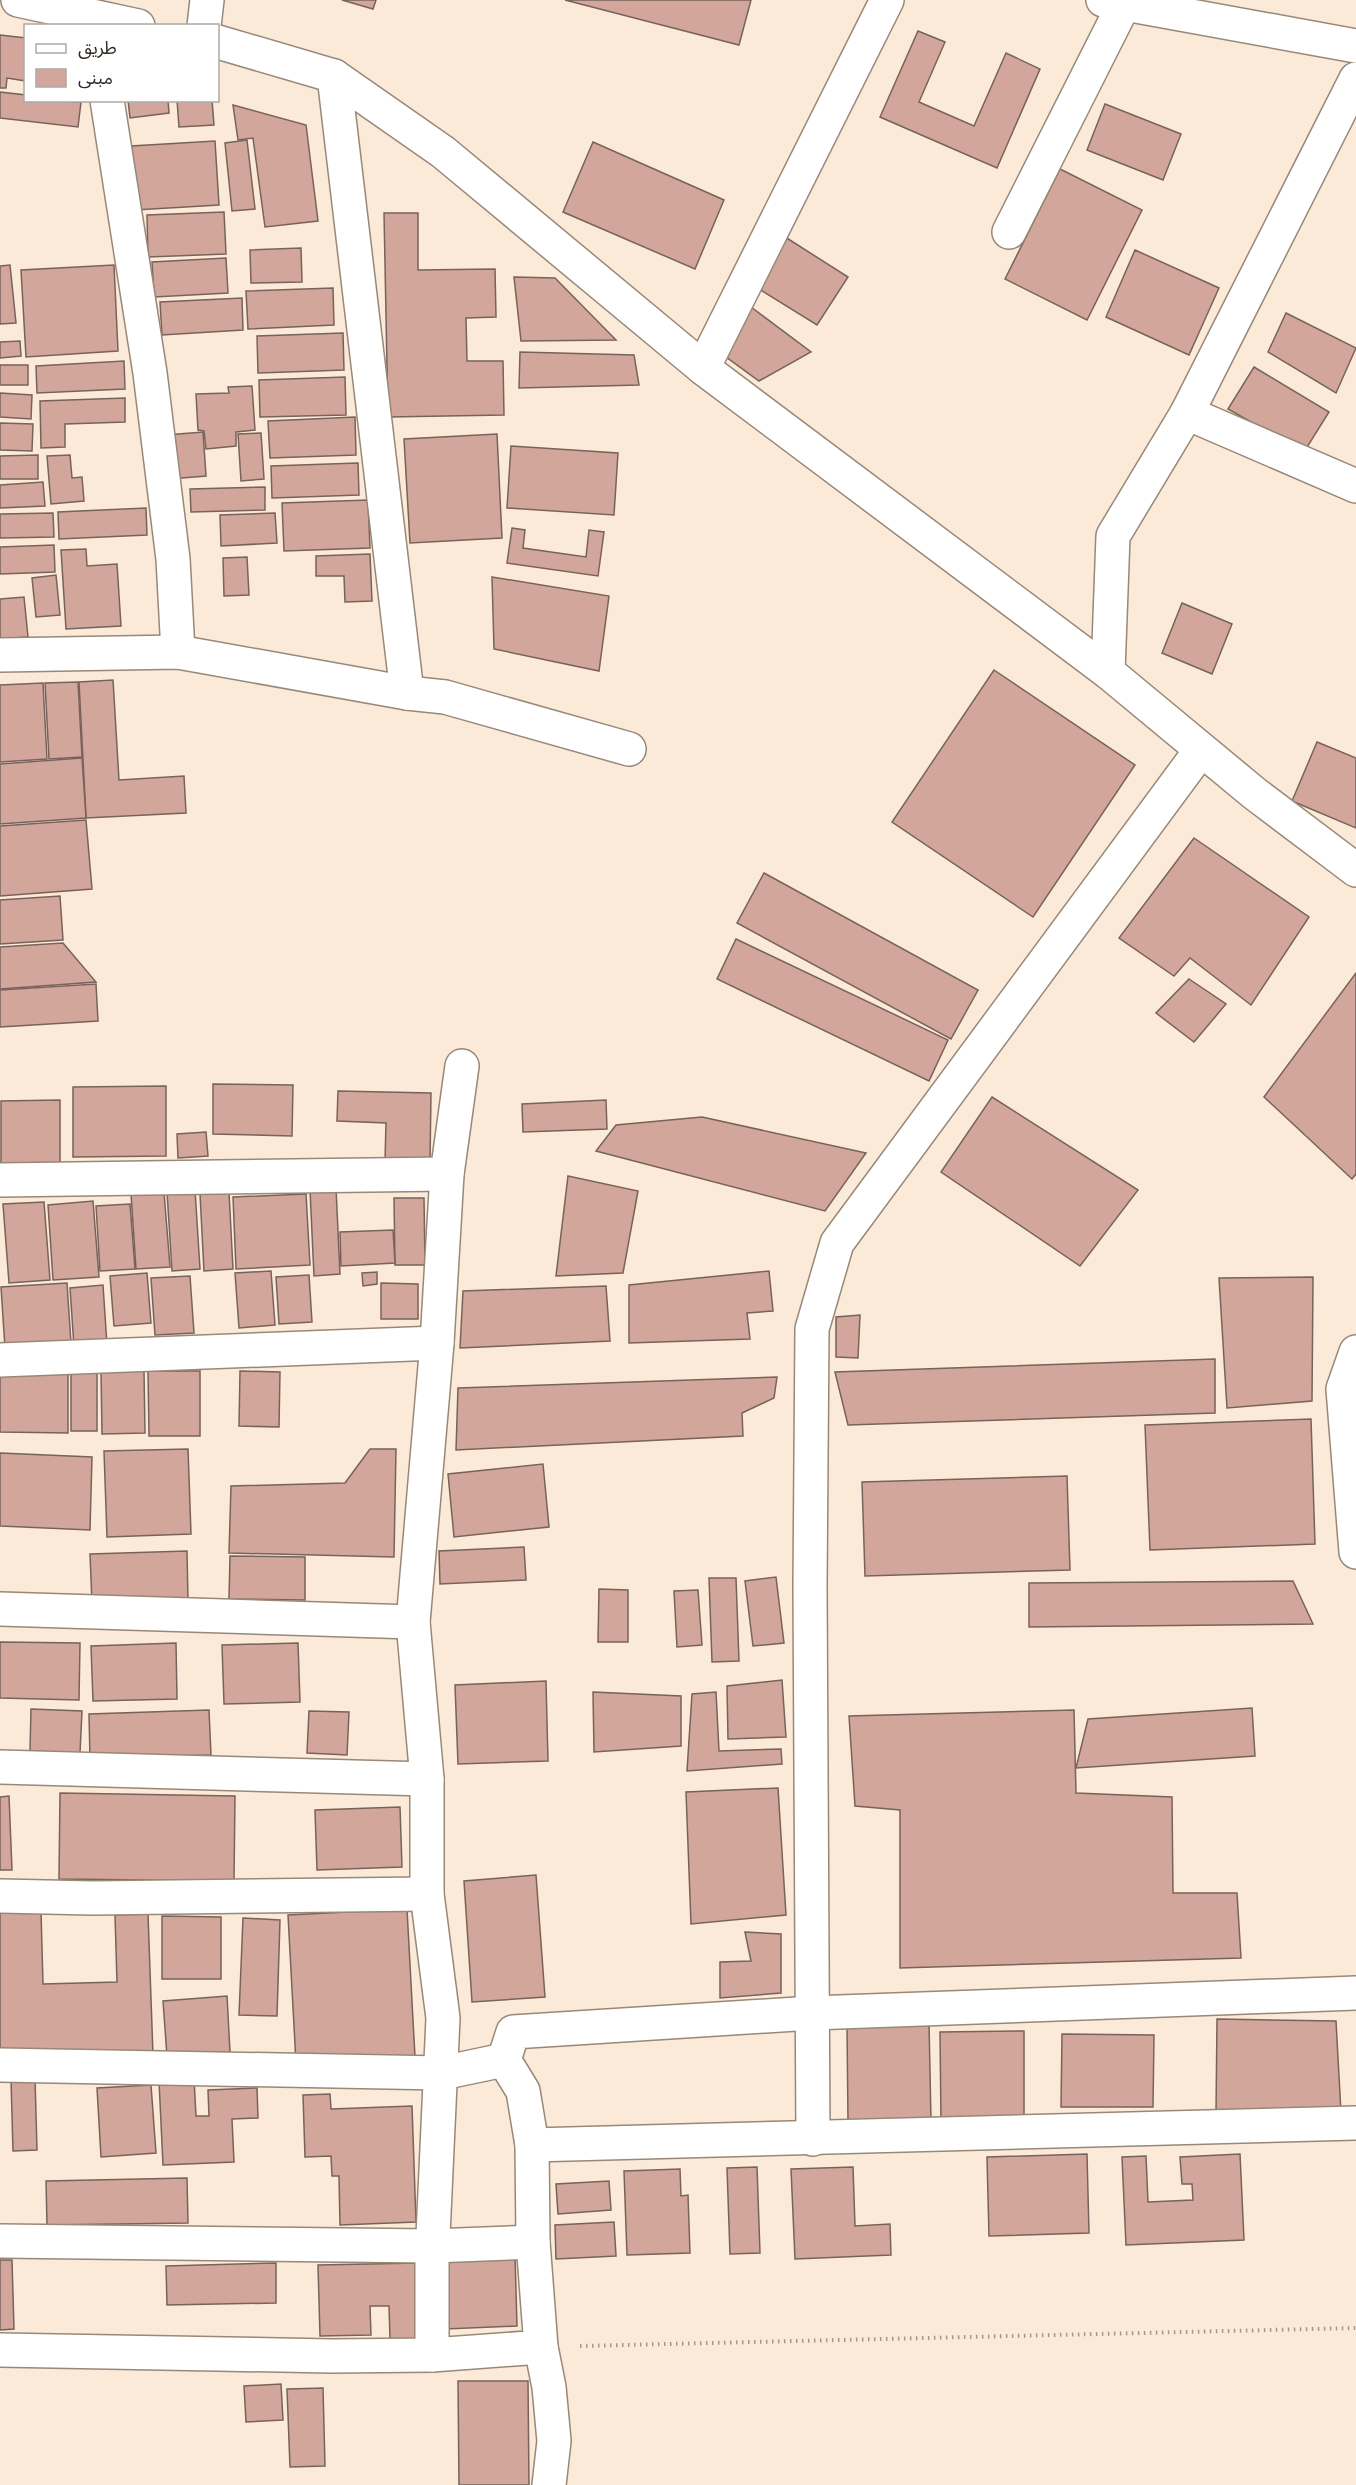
<svg xmlns="http://www.w3.org/2000/svg" width="1356" height="2485" font-family="Roboto,'Noto Sans Arabic',sans-serif">
<style>
.building{fill:#d3a69b;stroke:#78625c;stroke-width:1.5}
.lines{fill:none;stroke-linecap:round;stroke-linejoin:round}
.minor-casing{stroke:#988878;stroke-width:36}
.path{stroke:#a39789;stroke-width:4;stroke-dasharray:1.5 4.5;stroke-linecap:butt}
.minor{stroke:#fff;stroke-width:33}
</style>
<rect width="100%" height="100%" fill="#fbead7"/>
<g class="building">
<path d="M 342,0 L 376,0 L 373,9 Z"/>
<path d="M 565,0 L 751,0 L 739,45 Z"/>
<path d="M 918,31 L 945,42 L 919,102 L 974,126 L 1006,53 L 1040,69 L 997,168 L 880,117 Z"/>
<path d="M 0,35 L 26,38 L 26,81 L 7,78 L 6,88 L 0,88 Z"/>
<path d="M 0,92 L 26,95 L 26,100 L 81,102 L 78,127 L 0,118 Z"/>
<path d="M 128,100 L 168,100 L 169,113 L 130,118 Z"/>
<path d="M 177,100 L 212,100 L 214,125 L 179,127 Z"/>
<path d="M 1105,104 L 1181,134 L 1163,180 L 1087,150 Z"/>
<path d="M 233,105 L 306,125 L 318,221 L 265,227 L 253,138 L 238,140 Z"/>
<path d="M 247,140 L 255,209 L 232,211 L 225,143 Z"/>
<path d="M 215,141 L 219,205 L 135,210 L 131,146 Z"/>
<path d="M 593,142 L 724,200 L 695,269 L 563,212 Z"/>
<path d="M 1060,169 L 1142,210 L 1087,320 L 1005,279 Z"/>
<path d="M 224,212 L 226,254 L 148,257 L 147,215 Z"/>
<path d="M 384,213 L 418,213 L 418,270 L 495,269 L 496,317 L 466,318 L 467,361 L 503,361 L 504,415 L 388,417 Z"/>
<path d="M 782,235 L 848,277 L 817,325 L 751,284 Z"/>
<path d="M 301,248 L 302,282 L 251,283 L 250,250 Z"/>
<path d="M 1135,250 L 1219,288 L 1189,355 L 1106,317 Z"/>
<path d="M 226,258 L 228,293 L 154,297 L 152,262 Z"/>
<path d="M 10,265 L 16,323 L 0,324 L 0,266 Z"/>
<path d="M 114,265 L 118,351 L 26,357 L 21,270 Z"/>
<path d="M 514,277 L 555,278 L 616,340 L 521,341 Z"/>
<path d="M 333,288 L 334,325 L 248,329 L 246,291 Z"/>
<path d="M 242,298 L 243,330 L 162,335 L 160,302 Z"/>
<path d="M 751,307 L 811,352 L 759,381 L 722,354 Z"/>
<path d="M 1286,313 L 1356,348 L 1336,393 L 1268,352 Z"/>
<path d="M 343,333 L 344,370 L 258,373 L 257,336 Z"/>
<path d="M 20,341 L 21,356 L 0,358 L 0,342 Z"/>
<path d="M 520,352 L 634,355 L 639,385 L 519,388 Z"/>
<path d="M 124,361 L 125,389 L 37,393 L 36,366 Z"/>
<rect x="0" y="365" width="28" height="20"/>
<path d="M 1254,367 L 1329,412 L 1304,452 L 1228,409 Z"/>
<path d="M 345,377 L 346,415 L 260,417 L 259,380 Z"/>
<path d="M 252,386 L 255,430 L 236,432 L 236,446 L 206,449 L 204,431 L 198,430 L 196,394 L 229,393 L 228,387 Z"/>
<path d="M 0,393 L 32,395 L 31,419 L 0,417 Z"/>
<path d="M 125,398 L 125,422 L 65,424 L 65,447 L 41,448 L 40,401 Z"/>
<path d="M 355,417 L 356,455 L 270,458 L 268,421 Z"/>
<path d="M 0,423 L 33,424 L 32,451 L 0,450 Z"/>
<path d="M 203,432 L 206,476 L 170,479 L 166,435 Z"/>
<path d="M 261,433 L 264,479 L 241,481 L 238,434 Z"/>
<path d="M 497,434 L 502,538 L 410,543 L 404,439 Z"/>
<path d="M 511,446 L 618,453 L 614,515 L 507,508 Z"/>
<path d="M 38,455 L 38,479 L 0,479 L 0,456 Z"/>
<path d="M 70,455 L 72,478 L 82,477 L 84,501 L 51,504 L 47,456 Z"/>
<path d="M 358,463 L 359,495 L 272,498 L 271,466 Z"/>
<path d="M 43,482 L 45,506 L 0,508 L 0,485 Z"/>
<path d="M 265,487 L 265,510 L 191,512 L 190,489 Z"/>
<path d="M 368,500 L 370,548 L 284,551 L 282,503 Z"/>
<path d="M 146,508 L 147,535 L 59,539 L 58,512 Z"/>
<path d="M 53,513 L 54,537 L 0,538 L 0,514 Z"/>
<path d="M 275,513 L 277,543 L 221,546 L 220,515 Z"/>
<path d="M 512,528 L 525,530 L 523,548 L 586,557 L 589,530 L 604,532 L 598,576 L 507,563 Z"/>
<path d="M 54,545 L 55,572 L 0,574 L 0,547 Z"/>
<path d="M 86,549 L 87,566 L 117,564 L 121,626 L 66,629 L 61,550 Z"/>
<path d="M 370,554 L 372,601 L 345,602 L 344,576 L 316,576 L 316,556 Z"/>
<path d="M 247,557 L 249,595 L 224,596 L 223,558 Z"/>
<path d="M 56,575 L 60,615 L 36,617 L 32,578 Z"/>
<path d="M 492,577 L 609,596 L 599,671 L 494,649 Z"/>
<path d="M 24,597 L 28,637 L 0,639 L 0,599 Z"/>
<path d="M 1182,603 L 1232,624 L 1212,674 L 1162,653 Z"/>
<path d="M 994,670 L 1135,765 L 1033,917 L 892,822 Z"/>
<path d="M 113,680 L 119,780 L 184,776 L 186,813 L 86,818 L 79,682 Z"/>
<path d="M 78,682 L 82,757 L 49,759 L 45,683 Z"/>
<path d="M 43,683 L 47,759 L 0,762 L 0,685 Z"/>
<path d="M 1317,742 L 1356,758 L 1356,828 L 1292,801 Z"/>
<path d="M 82,758 L 86,818 L 0,824 L 0,764 Z"/>
<path d="M 86,820 L 92,889 L 0,896 L 0,826 Z"/>
<path d="M 1194,838 L 1309,917 L 1251,1005 L 1190,958 L 1174,976 L 1119,938 Z"/>
<path d="M 764,873 L 978,990 L 951,1039 L 737,923 Z"/>
<path d="M 60,896 L 63,940 L 0,944 L 0,900 Z"/>
<path d="M 736,939 L 948,1040 L 929,1081 L 717,979 Z"/>
<path d="M 63,943 L 96,982 L 0,989 L 0,947 Z"/>
<path d="M 1356,973 L 1356,1174 L 1352,1179 L 1264,1097 Z"/>
<path d="M 1189,979 L 1226,1004 L 1194,1042 L 1156,1013 Z"/>
<path d="M 96,984 L 98,1021 L 0,1027 L 0,990 Z"/>
<path d="M 213,1084 L 293,1085 L 292,1136 L 213,1134 Z"/>
<path d="M 166,1086 L 166,1156 L 73,1157 L 73,1087 Z"/>
<path d="M 338,1091 L 431,1093 L 430,1162 L 385,1161 L 386,1123 L 337,1121 Z"/>
<path d="M 992,1097 L 1138,1190 L 1080,1266 L 941,1172 Z"/>
<path d="M 60,1100 L 60,1169 L 1,1170 L 1,1101 Z"/>
<path d="M 606,1100 L 607,1129 L 523,1132 L 522,1104 Z"/>
<path d="M 702,1117 L 866,1153 L 825,1211 L 596,1151 L 616,1125 Z"/>
<path d="M 206,1132 L 208,1156 L 178,1158 L 177,1134 Z"/>
<path d="M 568,1176 L 638,1191 L 623,1273 L 556,1276 Z"/>
<path d="M 336,1188 L 340,1274 L 314,1276 L 310,1190 Z"/>
<path d="M 195,1190 L 200,1269 L 172,1271 L 167,1192 Z"/>
<path d="M 164,1192 L 170,1267 L 136,1269 L 131,1194 Z"/>
<path d="M 229,1192 L 233,1269 L 204,1271 L 200,1194 Z"/>
<path d="M 306,1194 L 310,1265 L 236,1269 L 233,1197 Z"/>
<path d="M 394,1198 L 424,1198 L 425,1265 L 395,1265 Z"/>
<path d="M 93,1201 L 99,1277 L 53,1280 L 48,1205 Z"/>
<path d="M 44,1202 L 50,1280 L 9,1283 L 3,1204 Z"/>
<path d="M 130,1204 L 135,1269 L 100,1271 L 96,1206 Z"/>
<path d="M 393,1230 L 395,1263 L 341,1266 L 340,1232 Z"/>
<path d="M 271,1271 L 275,1325 L 239,1328 L 235,1273 Z"/>
<path d="M 769,1271 L 773,1311 L 747,1313 L 750,1339 L 629,1343 L 629,1285 Z"/>
<path d="M 377,1272 L 377,1284 L 363,1286 L 362,1273 Z"/>
<path d="M 147,1273 L 151,1323 L 114,1326 L 110,1276 Z"/>
<path d="M 309,1275 L 312,1322 L 279,1324 L 276,1277 Z"/>
<path d="M 190,1276 L 194,1333 L 155,1335 L 151,1278 Z"/>
<path d="M 1313,1277 L 1312,1401 L 1227,1408 L 1219,1278 Z"/>
<path d="M 67,1283 L 71,1343 L 5,1348 L 1,1287 Z"/>
<path d="M 381,1283 L 418,1284 L 418,1319 L 381,1319 Z"/>
<path d="M 103,1285 L 107,1345 L 74,1347 L 70,1288 Z"/>
<path d="M 606,1286 L 610,1341 L 460,1348 L 463,1291 Z"/>
<path d="M 860,1315 L 858,1358 L 836,1357 L 836,1317 Z"/>
<path d="M 1215,1359 L 1215,1413 L 848,1425 L 835,1372 Z"/>
<path d="M 0,1370 L 68,1370 L 68,1433 L 0,1432 Z"/>
<rect x="71" y="1371" width="26" height="60"/>
<path d="M 101,1371 L 144,1371 L 145,1433 L 102,1434 Z"/>
<path d="M 148,1371 L 200,1371 L 200,1436 L 149,1436 Z"/>
<path d="M 240,1371 L 280,1372 L 279,1427 L 239,1426 Z"/>
<path d="M 777,1377 L 774,1398 L 742,1413 L 743,1436 L 456,1450 L 458,1388 Z"/>
<path d="M 1311,1419 L 1315,1544 L 1150,1550 L 1145,1425 Z"/>
<path d="M 188,1449 L 191,1534 L 107,1537 L 104,1451 Z"/>
<path d="M 370,1449 L 396,1449 L 394,1557 L 229,1553 L 231,1486 L 345,1483 Z"/>
<path d="M 0,1453 L 92,1457 L 90,1530 L 0,1526 Z"/>
<path d="M 543,1464 L 549,1527 L 454,1537 L 448,1474 Z"/>
<path d="M 1067,1476 L 1070,1570 L 865,1576 L 862,1482 Z"/>
<path d="M 524,1547 L 526,1580 L 440,1584 L 439,1551 Z"/>
<path d="M 187,1551 L 188,1601 L 92,1603 L 90,1554 Z"/>
<path d="M 230,1556 L 305,1557 L 305,1600 L 229,1599 Z"/>
<path d="M 776,1577 L 784,1643 L 753,1646 L 745,1581 Z"/>
<path d="M 709,1578 L 736,1578 L 739,1661 L 712,1662 Z"/>
<path d="M 1293,1581 L 1313,1624 L 1029,1627 L 1029,1583 Z"/>
<path d="M 599,1589 L 628,1590 L 628,1642 L 598,1642 Z"/>
<path d="M 698,1590 L 702,1645 L 677,1647 L 674,1591 Z"/>
<path d="M 0,1642 L 80,1643 L 79,1700 L 0,1698 Z"/>
<path d="M 176,1643 L 177,1699 L 93,1701 L 91,1646 Z"/>
<path d="M 298,1643 L 300,1702 L 224,1704 L 222,1645 Z"/>
<path d="M 782,1680 L 786,1737 L 728,1739 L 727,1686 Z"/>
<path d="M 546,1681 L 548,1761 L 458,1764 L 455,1685 Z"/>
<path d="M 593,1692 L 681,1696 L 681,1746 L 594,1752 Z"/>
<path d="M 716,1692 L 719,1751 L 781,1749 L 782,1764 L 687,1771 L 692,1694 Z"/>
<path d="M 1252,1708 L 1255,1756 L 1076,1768 L 1088,1719 Z"/>
<path d="M 31,1709 L 82,1711 L 80,1753 L 30,1751 Z"/>
<path d="M 209,1710 L 211,1755 L 90,1759 L 89,1714 Z"/>
<path d="M 1074,1710 L 1076,1793 L 1172,1797 L 1173,1893 L 1237,1893 L 1241,1958 L 900,1968 L 900,1810 L 855,1806 L 849,1716 Z"/>
<path d="M 309,1711 L 349,1712 L 347,1755 L 307,1753 Z"/>
<path d="M 778,1788 L 786,1915 L 691,1924 L 686,1792 Z"/>
<path d="M 60,1793 L 235,1796 L 234,1881 L 59,1879 Z"/>
<path d="M 9,1796 L 12,1870 L 0,1870 L 0,1797 Z"/>
<path d="M 400,1807 L 402,1867 L 317,1870 L 315,1810 Z"/>
<path d="M 536,1875 L 545,1997 L 472,2002 L 464,1881 Z"/>
<path d="M 407,1909 L 415,2057 L 296,2063 L 288,1915 Z"/>
<path d="M 41,1911 L 43,1984 L 117,1982 L 115,1915 L 148,1914 L 153,2055 L 29,2057 L 28,2049 L 0,2050 L 0,1912 Z"/>
<path d="M 162,1916 L 221,1917 L 221,1979 L 162,1979 Z"/>
<path d="M 243,1918 L 280,1920 L 277,2016 L 239,2015 Z"/>
<path d="M 745,1932 L 781,1934 L 781,1993 L 720,1998 L 720,1962 L 751,1961 Z"/>
<path d="M 227,1996 L 230,2052 L 167,2056 L 163,2001 Z"/>
<path d="M 1217,2019 L 1336,2021 L 1341,2113 L 1216,2114 Z"/>
<path d="M 929,2023 L 931,2121 L 848,2122 L 847,2025 Z"/>
<path d="M 1024,2031 L 1024,2119 L 941,2120 L 940,2032 Z"/>
<path d="M 1062,2034 L 1154,2035 L 1153,2107 L 1061,2107 Z"/>
<path d="M 35,2078 L 37,2150 L 13,2151 L 11,2079 Z"/>
<path d="M 194,2079 L 196,2116 L 209,2116 L 208,2090 L 257,2088 L 258,2118 L 232,2119 L 234,2162 L 163,2165 L 159,2081 Z"/>
<path d="M 151,2085 L 156,2153 L 101,2157 L 97,2088 Z"/>
<path d="M 330,2094 L 331,2109 L 412,2106 L 416,2222 L 340,2225 L 339,2176 L 332,2176 L 331,2156 L 305,2157 L 303,2095 Z"/>
<path d="M 1087,2154 L 1089,2233 L 989,2236 L 987,2157 Z"/>
<path d="M 1240,2154 L 1244,2240 L 1126,2245 L 1122,2157 L 1146,2156 L 1148,2202 L 1193,2200 L 1192,2184 L 1182,2184 L 1180,2157 Z"/>
<path d="M 757,2167 L 760,2253 L 730,2254 L 727,2168 Z"/>
<path d="M 853,2167 L 855,2226 L 890,2224 L 891,2255 L 795,2259 L 791,2169 Z"/>
<path d="M 680,2169 L 681,2196 L 688,2195 L 690,2253 L 627,2255 L 624,2171 Z"/>
<path d="M 187,2178 L 188,2223 L 47,2225 L 46,2181 Z"/>
<path d="M 609,2181 L 611,2210 L 558,2214 L 556,2184 Z"/>
<path d="M 614,2222 L 616,2256 L 556,2259 L 555,2225 Z"/>
<path d="M 515,2255 L 517,2326 L 445,2329 L 443,2257 Z"/>
<path d="M 0,2260 L 12,2260 L 14,2329 L 0,2330 Z"/>
<path d="M 276,2263 L 276,2303 L 167,2305 L 166,2266 Z"/>
<path d="M 419,2263 L 421,2339 L 390,2339 L 389,2306 L 370,2306 L 371,2335 L 320,2336 L 318,2265 Z"/>
<path d="M 458,2381 L 528,2381 L 529,2485 L 459,2485 Z"/>
<path d="M 281,2384 L 283,2420 L 246,2422 L 244,2386 Z"/>
<path d="M 323,2388 L 325,2466 L 290,2467 L 287,2389 Z"/>
</g>
<g class="lines">
<defs>
<g id="minor">
<path d="M 18,0 L 138,26"/>
<path d="M 1103,0 L 1356,46"/>
<path d="M 204,26 L 207,0"/>
<path d="M 218,42 L 334,76 L 443,152 L 703,368 L 1108,672 L 1254,793 L 1356,870"/>
<path d="M 334,76 L 407,693"/>
<path d="M 107,100 L 150,373 L 173,559 L 178,652"/>
<path d="M 1009,232 L 1124,4"/>
<path d="M 703,368 L 887,0"/>
<path d="M 1187,413 L 1356,486"/>
<path d="M 0,655 L 178,652 L 407,693 L 445,697 L 629,749"/>
<path d="M 1108,672 L 1113,536 L 1187,413 L 1356,79"/>
<path d="M 0,1180 L 447,1174"/>
<path d="M 1356,1352 L 1343,1389 L 1356,1552"/>
<path d="M 0,1360 L 437,1343"/>
<path d="M 0,1609 L 413,1622"/>
<path d="M 0,1767 L 427,1779"/>
<path d="M 0,1896 L 93,1898 L 427,1894"/>
<path d="M 504,2060 L 513,2032 L 812,2013 L 1356,1993"/>
<path d="M 0,2065 L 442,2073 L 504,2060 L 523,2091 L 532,2145 L 533,2242 L 541,2347 L 432,2355 L 332,2356 L 0,2350"/>
<path d="M 813,2139 L 810,1587 L 812,1329 L 837,1243 L 1201,750"/>
<path d="M 532,2145 L 1356,2123"/>
<path d="M 0,2241 L 432,2246 L 533,2242"/>
<path d="M 541,2347 L 549,2387 L 554,2441 L 549,2485"/>
<path d="M 432,2355 L 432,2257 L 443,2018 L 427,1894 L 427,1779 L 413,1622 L 437,1343 L 447,1174 L 462,1066"/>
</g>
</defs>
<use href="#minor" class="minor-casing"/>
<path class="path" d="M 580,2346 L 1356,2328"/>
<use href="#minor" class="minor"/>
</g>
<rect x="24" y="24" width="195" height="78" fill="#ffffff" stroke="#adaaa7" stroke-width="1.5"/>
<rect x="36" y="44" width="30" height="9" fill="#ffffff" stroke="#adaaa7" stroke-width="1.5"/>
<text x="78" y="54" font-size="18" fill="#312a24">طريق</text>
<rect x="36" y="69" width="30" height="18" fill="#d3a69b" stroke="#adaaa7" stroke-width="1.5"/>
<text x="78" y="84" font-size="18" fill="#312a24">مبنى</text>
</svg>
